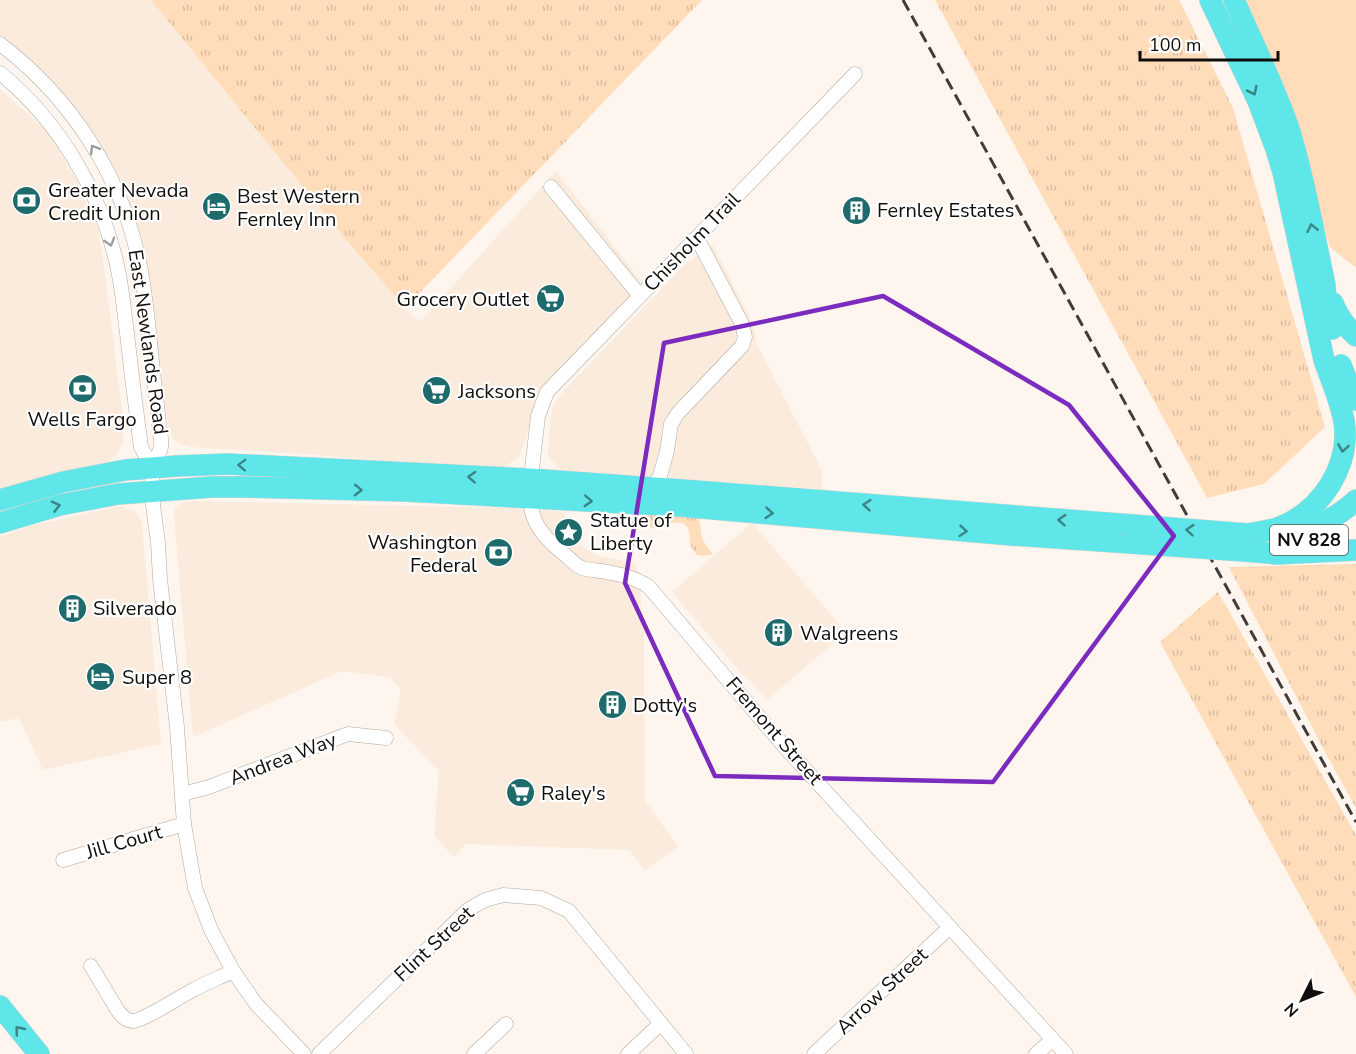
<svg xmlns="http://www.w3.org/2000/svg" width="1356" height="1054" font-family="'Nunito Sans',sans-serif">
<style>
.built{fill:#faebdc}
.grass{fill:url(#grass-tufts)}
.park{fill:#ffddba}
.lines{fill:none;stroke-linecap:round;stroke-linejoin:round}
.minor-casing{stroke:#b0a79f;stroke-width:15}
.highway-casing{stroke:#d4d3d3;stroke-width:22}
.minor{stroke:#fff;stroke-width:14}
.highway{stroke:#5fe6e9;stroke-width:21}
.rail{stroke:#403c38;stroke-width:3;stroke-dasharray:12 6;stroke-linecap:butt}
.highway-bridge-casing{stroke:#d4d3d3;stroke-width:22;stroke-linecap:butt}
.highway-bridge{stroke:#5fe6e9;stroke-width:21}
.oneway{stroke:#3b8485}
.oneway2{stroke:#9f9e9d}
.marked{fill:none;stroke:#7b2cbf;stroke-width:4.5;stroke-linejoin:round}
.labels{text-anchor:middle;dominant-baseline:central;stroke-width:4.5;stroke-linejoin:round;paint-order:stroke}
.shield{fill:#fff;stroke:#585654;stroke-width:1.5}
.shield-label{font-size:18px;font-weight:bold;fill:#100d0a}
.poi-label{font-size:20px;fill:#100d0a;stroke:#fff;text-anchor:start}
.street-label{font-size:20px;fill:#100d0a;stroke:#fff}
</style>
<defs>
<pattern id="grass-tufts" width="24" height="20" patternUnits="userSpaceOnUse" patternTransform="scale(1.5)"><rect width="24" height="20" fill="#ffddba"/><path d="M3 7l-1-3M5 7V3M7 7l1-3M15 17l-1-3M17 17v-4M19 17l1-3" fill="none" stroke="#dabc9f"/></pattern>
</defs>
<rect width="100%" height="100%" fill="#fef6ee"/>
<g class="built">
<path d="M 0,0 L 151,0 L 342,235 L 405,308 L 420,322 L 556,171 L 643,284 L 542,390 L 519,457 L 503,468 L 489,469 L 292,453 L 189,447 L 174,441 L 168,429 L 138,226 L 122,182 L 95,136 L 66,96 L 34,63 L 0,37 Z"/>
<path d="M 0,89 L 39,124 L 52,139 L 76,179 L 99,231 L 109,304 L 124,427 L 123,442 L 116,455 L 108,462 L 20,483 L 0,490 Z"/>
<path d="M 712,244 L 751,319 L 756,337 L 756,342 L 822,471 L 822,489 L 561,470 L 549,458 L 548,454 L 550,421 L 553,406 L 562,393 L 687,262 L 691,261 Z"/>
<path d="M 199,501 L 508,508 L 566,512 L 563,525 L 580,545 L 599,556 L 636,563 L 644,626 L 645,800 L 678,847 L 645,870 L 629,850 L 466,844 L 454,857 L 434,836 L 439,771 L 394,724 L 401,689 L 390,677 L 342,671 L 193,737 L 174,517 L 175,507 L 184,502 Z"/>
<path d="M 120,506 L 135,511 L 142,523 L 161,744 L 43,770 L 19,718 L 0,722 L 0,537 L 27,527 Z"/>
<path d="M 752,523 L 846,632 L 767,700 L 750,680 L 747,680 L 672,592 Z"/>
</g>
<g class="grass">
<path d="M 151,0 L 702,0 L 405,308 L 342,235 Z"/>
<path d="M 935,0 L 1179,0 L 1233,108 L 1325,427 L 1264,484 L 1207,498 Z"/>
<path d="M 642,513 L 698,517 C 701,524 700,530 702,537 C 704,543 709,549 713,554 L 704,556 L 697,555 C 694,551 691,548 690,543 C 689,536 691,530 685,525 C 671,514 651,546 642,513 Z"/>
<path d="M 1356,564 L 1356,808 L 1326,754 L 1229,567 Z"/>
<path d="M 1218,592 L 1356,835 L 1356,997 L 1160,642 Z"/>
</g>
<path class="park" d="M 1245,0 L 1356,0 L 1356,268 L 1330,247 L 1296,134 Z"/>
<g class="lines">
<defs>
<g id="minor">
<path d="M 0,44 C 69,96 120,173 138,257 C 146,291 148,326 152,361 C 154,382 157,403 159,424 C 160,431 162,440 161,447 C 159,454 155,461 152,467"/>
<path d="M 0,73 C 59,121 100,191 117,265 C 122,287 124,311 127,333 C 131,371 136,409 141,447 L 152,467 L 153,505 L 158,543 L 160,579 L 177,727 L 184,824 L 195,888 L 211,930 L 233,971 L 256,1004 L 304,1054"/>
<path d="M 855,74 L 547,392 L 538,416 L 530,487 C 528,518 540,535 564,554 C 569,558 576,566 582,568 C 588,570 595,570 601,571 C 618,574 635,577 649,587 L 783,745 L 1066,1054"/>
<path d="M 551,187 L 640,296"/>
<path d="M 648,487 L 657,481 L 660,476 L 667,451 L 671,424 L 678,413 L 742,346 L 745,337 L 742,324 L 697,238"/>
<path d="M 182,794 L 209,787 L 348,734 L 386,738"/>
<path d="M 63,860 L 184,824"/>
<path d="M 91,966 L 118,1011 C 122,1016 126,1021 133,1021 C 145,1020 182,995 195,989 C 208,982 221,977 233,971"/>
<path d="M 319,1054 L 469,909 L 485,900 L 503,895 L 541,898 L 569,911 L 686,1054"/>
<path d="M 474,1054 L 506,1024"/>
<path d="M 628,1054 L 661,1023"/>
<path d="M 814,1054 L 950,927"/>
<path d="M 1036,1054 L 1052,1040"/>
</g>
<g id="highway">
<path d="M 1210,0 L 1258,101 L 1276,149 L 1283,172 L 1324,360 C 1331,380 1340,400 1344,421 C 1351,466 1321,511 1280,527 C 1270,531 1258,532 1248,534"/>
<path d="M 1234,0 C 1253,43 1275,87 1290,132 C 1305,181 1314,234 1325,285 L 1326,301 L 1332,329"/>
<path d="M 1333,303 C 1338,316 1346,327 1356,336"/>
<path d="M 1341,365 L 1349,386 L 1356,400"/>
<path d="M 0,500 L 63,482 L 125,470 L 177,466 L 228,464 L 530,479 L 683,490 L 1120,524"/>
<path d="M 0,523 L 60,505 L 118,494 L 212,487 L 242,487 L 405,491 L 679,506 L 1011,535 L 1130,543"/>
<path d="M 1279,537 C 1308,531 1335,520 1356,500"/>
<path d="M 1258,552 L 1276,554 L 1356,550"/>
<path d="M 0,1006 L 39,1054"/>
</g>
</defs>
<use href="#minor" class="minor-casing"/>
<use href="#highway" class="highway-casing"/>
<use href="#minor" class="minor"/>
<use href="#highway" class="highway"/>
<path class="rail" d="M 903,0 L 1356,822"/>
<defs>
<g id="highway-bridge">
<path d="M 1120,524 L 1248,534"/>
<path d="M 1130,543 L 1258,552"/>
</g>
</defs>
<use href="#highway-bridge" class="highway-bridge-casing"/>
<use href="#highway-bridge" class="highway-bridge"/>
</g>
<defs><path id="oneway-chevron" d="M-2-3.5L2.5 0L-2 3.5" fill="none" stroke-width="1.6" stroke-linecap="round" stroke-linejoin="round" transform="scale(1.5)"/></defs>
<g class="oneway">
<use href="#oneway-chevron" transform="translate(1253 91) rotate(64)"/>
<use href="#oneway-chevron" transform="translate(1312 228) rotate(-102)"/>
<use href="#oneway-chevron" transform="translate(1343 448) rotate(99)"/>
<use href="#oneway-chevron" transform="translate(242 465) rotate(-178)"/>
<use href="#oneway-chevron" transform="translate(472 477) rotate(-177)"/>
<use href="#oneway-chevron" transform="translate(358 490) rotate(1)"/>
<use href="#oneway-chevron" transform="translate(588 501) rotate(3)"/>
<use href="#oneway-chevron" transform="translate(867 505) rotate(-175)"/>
<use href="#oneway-chevron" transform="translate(56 506) rotate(-14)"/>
<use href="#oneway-chevron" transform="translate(769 513) rotate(5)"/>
<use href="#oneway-chevron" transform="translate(1062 520) rotate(-176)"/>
<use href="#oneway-chevron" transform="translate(1190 530) rotate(-175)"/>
<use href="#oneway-chevron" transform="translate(963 531) rotate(5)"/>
<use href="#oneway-chevron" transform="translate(19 1030) rotate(-129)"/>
</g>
<g class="oneway2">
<use href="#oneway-chevron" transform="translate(94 149) rotate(-121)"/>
<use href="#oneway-chevron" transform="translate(110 242) rotate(73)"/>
</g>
<path class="marked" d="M 883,296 L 1069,405 L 1174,536 L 993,782 L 715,776 L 625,583 L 664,343 Z"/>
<defs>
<symbol id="bank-disc" viewBox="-11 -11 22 22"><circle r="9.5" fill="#1e6b6c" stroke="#fff"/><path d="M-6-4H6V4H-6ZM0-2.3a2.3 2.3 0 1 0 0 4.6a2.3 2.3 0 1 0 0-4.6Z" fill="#fff"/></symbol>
<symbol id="hotel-disc" viewBox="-11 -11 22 22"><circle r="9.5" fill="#1e6b6c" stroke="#fff"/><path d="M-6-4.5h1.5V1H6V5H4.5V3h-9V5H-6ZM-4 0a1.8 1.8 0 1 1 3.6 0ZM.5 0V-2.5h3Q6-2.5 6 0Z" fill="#fff"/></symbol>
<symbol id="building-disc" viewBox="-11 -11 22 22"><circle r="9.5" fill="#1e6b6c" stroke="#fff"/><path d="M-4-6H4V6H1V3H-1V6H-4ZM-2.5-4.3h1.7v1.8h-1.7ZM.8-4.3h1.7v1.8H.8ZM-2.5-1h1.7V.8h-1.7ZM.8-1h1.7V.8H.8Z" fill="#fff"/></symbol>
<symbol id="supermarket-disc" viewBox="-11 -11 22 22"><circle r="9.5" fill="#1e6b6c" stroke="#fff"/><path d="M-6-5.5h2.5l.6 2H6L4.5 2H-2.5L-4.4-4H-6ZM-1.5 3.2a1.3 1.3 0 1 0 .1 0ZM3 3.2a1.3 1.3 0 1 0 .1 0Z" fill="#fff"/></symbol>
<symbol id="sight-disc" viewBox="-11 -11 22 22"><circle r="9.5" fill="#1e6b6c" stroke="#fff"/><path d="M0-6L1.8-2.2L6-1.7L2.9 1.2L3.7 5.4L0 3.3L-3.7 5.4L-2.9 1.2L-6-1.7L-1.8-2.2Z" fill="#fff"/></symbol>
</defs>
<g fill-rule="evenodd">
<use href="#bank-disc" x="10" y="184" width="33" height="33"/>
<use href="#hotel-disc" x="200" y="190" width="33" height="33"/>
<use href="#building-disc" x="840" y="194" width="33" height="33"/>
<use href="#supermarket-disc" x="534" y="282" width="33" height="33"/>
<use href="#bank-disc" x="66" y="372" width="33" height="33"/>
<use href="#supermarket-disc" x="420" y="374" width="33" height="33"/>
<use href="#sight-disc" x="552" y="516" width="33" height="33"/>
<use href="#bank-disc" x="482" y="536" width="33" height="33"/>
<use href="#building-disc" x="56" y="592" width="33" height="33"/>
<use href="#building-disc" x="762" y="616" width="33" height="33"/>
<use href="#hotel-disc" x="84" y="660" width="33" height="33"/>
<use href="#building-disc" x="596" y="688" width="33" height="33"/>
<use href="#supermarket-disc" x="504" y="776" width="33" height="33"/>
</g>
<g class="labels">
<rect class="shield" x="1270" y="525" width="78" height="30" rx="4.5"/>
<g class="shield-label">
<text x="1309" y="540">NV 828</text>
</g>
<g class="poi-label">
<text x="48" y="190">Greater Nevada<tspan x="48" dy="23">Credit Union</tspan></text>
<text x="237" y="196">Best Western<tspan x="237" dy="23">Fernley Inn</tspan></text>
<text x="877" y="210">Fernley Estates</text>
<text x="529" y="299" text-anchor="end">Grocery Outlet</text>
<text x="458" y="391">Jacksons</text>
<text x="82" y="419" text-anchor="middle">Wells Fargo</text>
<text x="590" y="520">Statue of<tspan x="590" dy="23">Liberty</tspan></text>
<text x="477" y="542" text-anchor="end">Washington<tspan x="477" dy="23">Federal</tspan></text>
<text x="93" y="608">Silverado</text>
<text x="800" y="633">Walgreens</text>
<text x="122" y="677">Super 8</text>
<text x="633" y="705">Dotty's</text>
<text x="541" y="793">Raley's</text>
</g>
<g class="street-label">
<text transform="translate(692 242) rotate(-46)">Chisholm Trail</text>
<text transform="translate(148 342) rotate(82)">East Newlands Road</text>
<text transform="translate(774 731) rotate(49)">Fremont Street</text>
<text transform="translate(283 759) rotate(-21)">Andrea Way</text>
<text transform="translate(124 842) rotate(-16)">Jill Court</text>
<text transform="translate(434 944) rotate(-43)">Flint Street</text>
<text transform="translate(882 991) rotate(-43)">Arrow Street</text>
</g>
</g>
<g transform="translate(1302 1000) rotate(227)" stroke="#ffffff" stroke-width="4.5" paint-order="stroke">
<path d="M0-4.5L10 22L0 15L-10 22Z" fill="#100d0a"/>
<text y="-9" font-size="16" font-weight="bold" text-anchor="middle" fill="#100d0a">N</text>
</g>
<path d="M1140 51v9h138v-9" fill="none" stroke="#100d0a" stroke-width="3"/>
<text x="1149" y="51" font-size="18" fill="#100d0a" stroke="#ffffff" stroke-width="4.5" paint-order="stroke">100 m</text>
</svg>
